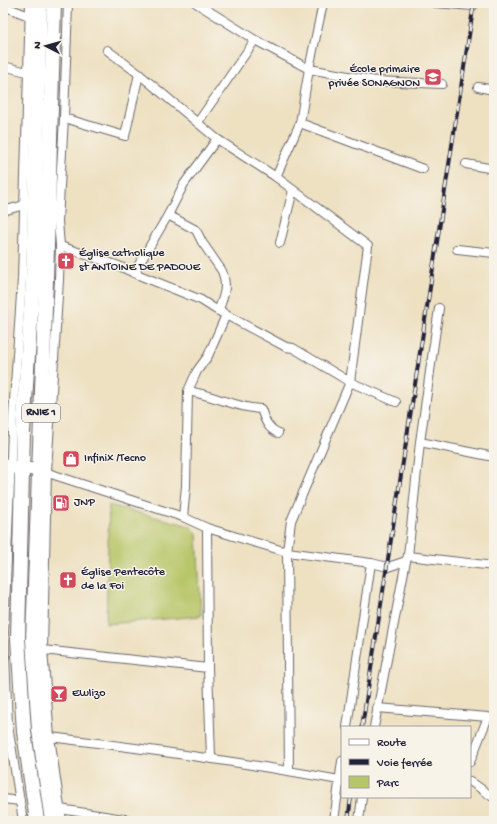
<svg xmlns="http://www.w3.org/2000/svg" width="497" height="824" font-family="'Gochi Hand',sans-serif">
<style>
.built{fill:#f5cfdb}
.green{fill:#b7c669;stroke:#6c7452}
.lines{fill:none;stroke-linecap:round;stroke-linejoin:round}
.minor-casing{stroke:#69656a;stroke-width:10}
.secondary-casing{stroke:#69656a;stroke-width:14}
.trunk-casing{stroke:#69656a;stroke-width:16}
.minor{stroke:#fff;stroke-width:8}
.secondary{stroke:#fff;stroke-width:12}
.trunk{stroke:#fff;stroke-width:14}
.rail-casing{stroke:#22223b;stroke-width:4}
.rail{stroke:#f7f3e8;stroke-width:2.5;stroke-dasharray:8;stroke-linecap:butt}
.labels{text-anchor:middle;dominant-baseline:central;stroke-width:3;stroke-linejoin:round;paint-order:stroke}
.shield{fill:#f7f3e8;stroke:#62616f;stroke-width:1}
.shield-label{font-size:11px;font-weight:bold;fill:#22223b}
.poi-label{font-size:12px;fill:#22223b;stroke:#f7f3e8;text-anchor:start}
</style>
<rect width="100%" height="100%" fill="#f7f3e8"/>
<filter id="ink" filterUnits="userSpaceOnUse"><feTurbulence type="fractalNoise" baseFrequency=".025" numOctaves="2"/><feDisplacementMap in="SourceGraphic" scale="8" xChannelSelector="R" yChannelSelector="G"/><feConvolveMatrix kernelMatrix="1 2 1 2 8 2 1 2 1" color-interpolation-filters="sRGB"/></filter>
<filter id="wash" filterUnits="userSpaceOnUse"><feTurbulence type="fractalNoise" baseFrequency=".012" numOctaves="4" result="noise"/><feDisplacementMap in="SourceGraphic" scale="16" xChannelSelector="R" yChannelSelector="G"/><feGaussianBlur stdDeviation="0.9" result="paint"/><feColorMatrix in="noise" values="0 0 0 0 0 0 0 0 0 0 0 0 0 0 0 0 0 1.4 0 .05"/><feComposite in="paint" operator="in"/></filter>
<g filter="url(#wash)">
<rect width="100%" height="100%" fill="#eee1c2"/>
<path class="built" d="M 3,307 L 12,311 L 5,413 L 3,413 Z"/>
<path class="green" d="M 109,505 L 190,526 L 197,533 L 201,616 L 106,624 Z"/>
</g>
<g filter="url(#ink)">
<g class="lines">
<defs>
<g id="minor">
<path d="M 196,3 L 255,40 L 309,69 L 376,81 L 442,84"/>
<path d="M 435,3 L 473,6"/>
<path d="M 3,6 L 29,16"/>
<path d="M 107,50 L 139,74 L 217,139 L 276,177 L 368,246 L 350,382 L 291,521 L 287,552 L 289,770"/>
<path d="M 3,66 L 27,72"/>
<path d="M 478,87 L 494,90"/>
<path d="M 64,118 L 125,136 L 139,74"/>
<path d="M 198,122 L 255,40"/>
<path d="M 300,123 L 423,169"/>
<path d="M 466,164 L 494,169"/>
<path d="M 276,177 L 300,123 L 309,69 L 323,3"/>
<path d="M 3,211 L 24,205"/>
<path d="M 168,215 L 196,230 L 202,242 L 222,271 C 228,285 224,296 219,309 L 226,315 L 208,356 L 197,371 L 188,391 L 186,486 L 183,517"/>
<path d="M 280,243 L 293,190"/>
<path d="M 60,246 L 119,266 L 134,273 L 201,300 L 215,309 L 286,347 L 293,348 L 350,382 L 396,402"/>
<path d="M 457,249 L 494,253"/>
<path d="M 134,273 L 168,215 L 184,184 L 217,139"/>
<path d="M 188,391 C 213,395 236,408 261,409 C 265,420 267,428 278,433"/>
<path d="M 420,442 L 494,457"/>
<path d="M 42,471 L 183,517 L 207,528 L 287,552 L 371,563 L 388,567 L 406,561"/>
<path d="M 207,528 L 208,668 L 211,758"/>
<path d="M 408,556 L 494,566"/>
<path d="M 43,650 L 208,668"/>
<path d="M 377,708 L 488,717 L 470,762"/>
<path d="M 347,727 L 371,563"/>
<path d="M 374,727 L 406,561 L 408,556 L 420,442 L 439,308"/>
<path d="M 50,737 C 147,749 243,762 339,780"/>
<path d="M 470,781 L 494,798"/>
<path d="M 3,799 L 20,801"/>
<path d="M 60,809 L 136,821"/>
<path d="M 23,821 L 8,725 L 4,633 L 12,431 L 22,279 L 30,3"/>
<path d="M 62,821 L 50,737 L 43,650 L 47,471 L 59,280 L 60,246 L 58,221 L 64,118 L 68,3"/>
<path d="M 334,821 L 342,761"/>
<path d="M 359,821 L 362,797"/>
</g>
<path id="secondary" d="M 3,465 L 11,467 L 39,470"/>
<g id="trunk">
<path d="M 37,821 L 24,732 L 18,638 L 23,431 L 33,279 L 40,3"/>
<path d="M 52,821 L 39,730 L 33,640 L 46,280 L 54,3"/>
</g>
</defs>
<use href="#minor" class="minor-casing"/>
<use href="#secondary" class="secondary-casing"/>
<use href="#trunk" class="trunk-casing"/>
<use href="#minor" class="minor"/>
<use href="#secondary" class="secondary"/>
<use href="#trunk" class="trunk"/>
<defs>
<g id="rail">
<path d="M 362,727 L 474,3"/>
<path d="M 348,821 L 351,797"/>
</g>
</defs>
<use href="#rail" class="rail-casing"/>
<use href="#rail" class="rail"/>
</g>
</g>
<defs>
<symbol id="school-square" viewBox="-11 -11 22 22"><rect x="-9" y="-9" width="18" height="18" rx="4" fill="#d1495b" stroke="#f7f3e8"/><path d="M0-5L7-2L0 1L-7-2ZM-4 1L0 2.5L4 1V4Q0 6-4 4Z" fill="#fff"/></symbol>
<symbol id="church-square" viewBox="-11 -11 22 22"><rect x="-9" y="-9" width="18" height="18" rx="4" fill="#d1495b" stroke="#f7f3e8"/><path d="M-1.2-6h2.4v3.5h3.3v2.4h-3.3V6h-2.4V-.1h-3.3v-2.4h3.3Z" fill="#fff"/></symbol>
<symbol id="shop-square" viewBox="-11 -11 22 22"><rect x="-9" y="-9" width="18" height="18" rx="4" fill="#d1495b" stroke="#f7f3e8"/><path d="M-5-2.5h2.3a2.7 3.5 0 0 1 5.4 0H5L5.5 6h-11ZM-1.5-2.5h3a1.5 2.3 0 0 0-3 0Z" fill="#fff"/></symbol>
<symbol id="fuel-square" viewBox="-11 -11 22 22"><rect x="-9" y="-9" width="18" height="18" rx="4" fill="#d1495b" stroke="#f7f3e8"/><path d="M-5.5-6h7V0h2V4h1.3V-2.5L3-4.5l.8-.8L6-3V5H2.5V1h-1V6h-7ZM-4.2-4.7v3.2H.2V-4.7Z" fill="#fff"/></symbol>
<symbol id="bar-square" viewBox="-11 -11 22 22"><rect x="-9" y="-9" width="18" height="18" rx="4" fill="#d1495b" stroke="#f7f3e8"/><path d="M-6-5H6L.8 .8V4.5H3.5V6h-7V4.5H-.8V.8Z" fill="#fff"/></symbol>
</defs>
<g fill-rule="evenodd">
<use href="#school-square" x="423" y="67" width="20" height="20"/>
<use href="#church-square" x="56" y="251" width="20" height="20"/>
<use href="#shop-square" x="61" y="449" width="20" height="20"/>
<use href="#fuel-square" x="51" y="493" width="20" height="20"/>
<use href="#church-square" x="58" y="570" width="20" height="20"/>
<use href="#bar-square" x="49" y="684" width="20" height="20"/>
</g>
<g class="labels">
<rect class="shield" x="22" y="404" width="38" height="18" rx="3"/>
<g class="shield-label">
<text x="41" y="413">RNIE 1</text>
</g>
<g class="poi-label">
<text x="420" y="70" text-anchor="end">École primaire<tspan x="420" dy="14">privée SONAGNON</tspan></text>
<text x="79" y="254">Église catholique<tspan x="79" dy="14">st ANTOINE DE PADOUE</tspan></text>
<text x="84" y="459">Infinix /Tecno</text>
<text x="74" y="503">JNP</text>
<text x="81" y="573">Église Pentecôte<tspan x="81" dy="14">de la Foi</tspan></text>
<text x="72" y="694">Ewlizo</text>
</g>
</g>
<rect width="497" height="824" fill="none" stroke="#f7f3e8" stroke-width="16"/>
<rect x="341" y="726" width="130" height="72" fill="#f7f3e8" stroke="#a29fa3"/>
<rect x="349" y="739" width="20" height="6" fill="#ffffff" stroke="#a29fa3"/>
<text x="377" y="746" font-size="12" fill="#22223b">Route</text>
<rect x="349" y="759" width="20" height="6" fill="#22223b" stroke="#a29fa3"/>
<text x="377" y="766" font-size="12" fill="#22223b">Voie ferrée</text>
<rect x="349" y="776" width="20" height="12" fill="#b7c669" stroke="#a29fa3"/>
<text x="377" y="786" font-size="12" fill="#22223b">Parc</text>
<g transform="translate(46 46) rotate(276)" stroke="#f7f3e8" stroke-width="3" paint-order="stroke">
<path d="M0-3L7 15L0 10L-7 15Z" fill="#22223b"/>
<text y="-6" font-size="11" font-weight="bold" text-anchor="middle" fill="#22223b">N</text>
</g>
</svg>
